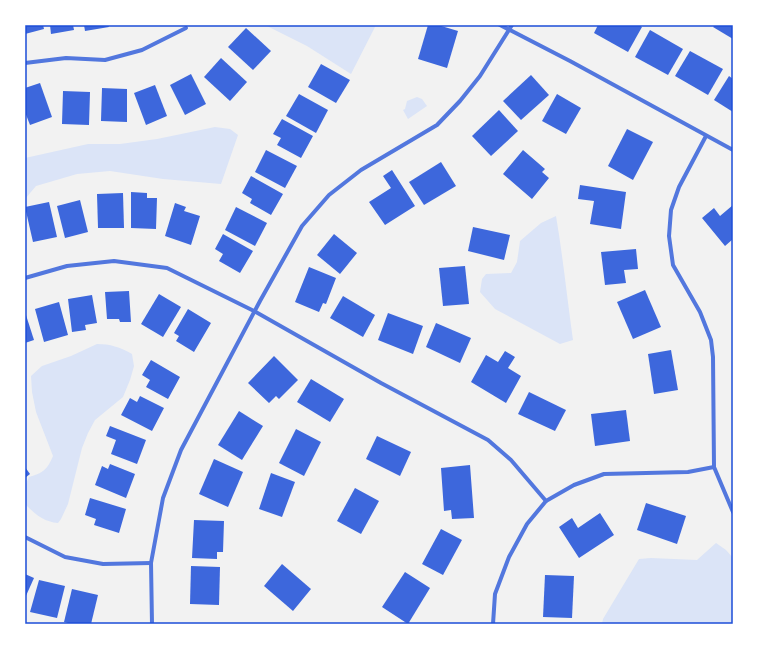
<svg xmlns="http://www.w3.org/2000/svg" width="758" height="649" font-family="'Titillium Web',sans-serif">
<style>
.green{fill:#dbe4f7}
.building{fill:#3d67dc}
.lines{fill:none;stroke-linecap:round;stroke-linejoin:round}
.minor{stroke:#5277de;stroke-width:4}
.neatline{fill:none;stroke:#1d4ed8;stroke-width:1.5}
</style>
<rect width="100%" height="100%" fill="#f2f2f2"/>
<g class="green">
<path d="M 265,25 L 376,25 L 351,74 L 307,46 Z"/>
<path d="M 417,97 L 422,99 L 427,106 L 408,119 L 403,110 L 405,109 L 407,101 Z"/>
<path d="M 215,127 L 230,129 L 238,135 L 221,184 L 163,179 L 110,171 L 77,174 L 36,186 L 25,199 L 25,158 L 88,144 L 120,144 L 157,139 Z"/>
<path d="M 556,216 C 563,257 567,298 573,340 L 560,344 L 495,309 L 480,292 L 482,279 L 486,274 L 511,273 L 517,262 L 520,241 L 541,223 Z"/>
<path d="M 97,344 C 110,344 120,347 132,354 L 134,366 L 130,380 L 123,397 L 95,420 L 88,433 L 82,448 L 68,504 L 61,519 L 58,523 C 44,522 35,514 26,505 L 25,486 L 29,477 C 43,473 47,470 53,456 L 36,412 L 32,392 L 31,376 L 42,366 L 71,356 Z"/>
<path d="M 716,543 L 726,550 L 733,558 L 733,624 L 602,624 L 603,619 L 639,559 L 651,558 L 697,560 Z"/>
</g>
<g class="building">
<path d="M 25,25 L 43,25 L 44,29 L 25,34 Z"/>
<path d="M 50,25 L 73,25 L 74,30 L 51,34 Z"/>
<path d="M 84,25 L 108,25 L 109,27 L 85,31 Z"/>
<path d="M 428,25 L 438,25 L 458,31 L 447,68 L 418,59 Z"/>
<path d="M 598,25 L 639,25 L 642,27 L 628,52 L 594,33 Z"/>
<path d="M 715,25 L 733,25 L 733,39 L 713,27 Z"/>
<path d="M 246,28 L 271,51 L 253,70 L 228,47 Z"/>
<path d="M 650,30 L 683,49 L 668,75 L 635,57 Z"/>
<path d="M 690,51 L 723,69 L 708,95 L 675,76 Z"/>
<path d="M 221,58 L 247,82 L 230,101 L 204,77 Z"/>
<path d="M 321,64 L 350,80 L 336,103 L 308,87 Z"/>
<path d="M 191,74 L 206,104 L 185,115 L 170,85 Z"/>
<path d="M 531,75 L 549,95 L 521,120 L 503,101 Z"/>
<path d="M 729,76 L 733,79 L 733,112 L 714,100 Z"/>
<path d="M 40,83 L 52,117 L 30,125 L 25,112 L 25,88 Z"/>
<path d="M 155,85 L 167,116 L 146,125 L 134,93 Z"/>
<path d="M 102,88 L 127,89 L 127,122 L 101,121 Z"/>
<path d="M 63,91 L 90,92 L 89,125 L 62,124 Z"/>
<path d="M 299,94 L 328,110 L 316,133 L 286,116 Z"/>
<path d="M 557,94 L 581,108 L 566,134 L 542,121 Z"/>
<path d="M 499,110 L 518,131 L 491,156 L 472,136 Z"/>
<path d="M 282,119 L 313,136 L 301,158 L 277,145 L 281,138 L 273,134 Z"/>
<path d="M 627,129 L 653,142 L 633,180 L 608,166 Z"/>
<path d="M 266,150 L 297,166 L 285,188 L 255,172 Z"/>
<path d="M 523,150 L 545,169 L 542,172 L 549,178 L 532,199 L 503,174 Z"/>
<path d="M 441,162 L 456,186 L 424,205 L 409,182 Z"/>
<path d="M 392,170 L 415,206 L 385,225 L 369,202 L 391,188 L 383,176 Z"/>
<path d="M 251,176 L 283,194 L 271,215 L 250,203 L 252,199 L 242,193 Z"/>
<path d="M 580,185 L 626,192 L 621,229 L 590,224 L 594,201 L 578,199 Z"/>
<path d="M 131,192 L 147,193 L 147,198 L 157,198 L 156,229 L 131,228 Z"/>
<path d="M 123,193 L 124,228 L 98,228 L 97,194 Z"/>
<path d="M 80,200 L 88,232 L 65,238 L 57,206 Z"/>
<path d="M 49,202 L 57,237 L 33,242 L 25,207 Z"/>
<path d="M 175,203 L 186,207 L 184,211 L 200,216 L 191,245 L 165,236 Z"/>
<path d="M 733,205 L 733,239 L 725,246 L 702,218 L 714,208 L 720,216 Z"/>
<path d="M 236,207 L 267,223 L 255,246 L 225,230 Z"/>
<path d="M 473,227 L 510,235 L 504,260 L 468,251 Z"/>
<path d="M 223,234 L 253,251 L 240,273 L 219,261 L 223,254 L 215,249 Z"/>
<path d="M 334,234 L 357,253 L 340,274 L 317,255 Z"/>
<path d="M 636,249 L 638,269 L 624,270 L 626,283 L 605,285 L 601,252 Z"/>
<path d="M 465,266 L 469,304 L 443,306 L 439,268 Z"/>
<path d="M 309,267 L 336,278 L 326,304 L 323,303 L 319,312 L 295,302 Z"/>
<path d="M 645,290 L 661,327 L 633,339 L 617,302 Z"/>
<path d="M 129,291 L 131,322 L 120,322 L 119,319 L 107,319 L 105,292 Z"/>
<path d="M 159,294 L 181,307 L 163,337 L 141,324 Z"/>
<path d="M 92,295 L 97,323 L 85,325 L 86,330 L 72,332 L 68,299 Z"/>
<path d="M 343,296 L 375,315 L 363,337 L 330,318 Z"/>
<path d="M 59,302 L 68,335 L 44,342 L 35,309 Z"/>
<path d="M 188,309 L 211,323 L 194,352 L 176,341 L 179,336 L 174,333 Z"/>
<path d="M 25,312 L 34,340 L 25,343 Z"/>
<path d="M 388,313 L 423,326 L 413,354 L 378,340 Z"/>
<path d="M 436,323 L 471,338 L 460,363 L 426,347 Z"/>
<path d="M 671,350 L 678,390 L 654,394 L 648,354 Z"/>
<path d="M 505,351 L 515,357 L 508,368 L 521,376 L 506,403 L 471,382 L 486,355 L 498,362 Z"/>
<path d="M 274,356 L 298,380 L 279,399 L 276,396 L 269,403 L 248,383 Z"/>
<path d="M 151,360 L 180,377 L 168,399 L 146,387 L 150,380 L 142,375 Z"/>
<path d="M 311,379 L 344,399 L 330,422 L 297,402 Z"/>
<path d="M 529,392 L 566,410 L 555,431 L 518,414 Z"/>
<path d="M 140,396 L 164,408 L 152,431 L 121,415 L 130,398 L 137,402 Z"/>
<path d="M 626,410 L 630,441 L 595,446 L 591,414 Z"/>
<path d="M 239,411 L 263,426 L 242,460 L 218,445 Z"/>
<path d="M 110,426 L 146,440 L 137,464 L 111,454 L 116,440 L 106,436 Z"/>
<path d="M 296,429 L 321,442 L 304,476 L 279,463 Z"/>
<path d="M 377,436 L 411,452 L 400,476 L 366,459 Z"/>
<path d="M 214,459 L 243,472 L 228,507 L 199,494 Z"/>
<path d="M 110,464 L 135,474 L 126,498 L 95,485 L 102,466 L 108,469 Z"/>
<path d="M 470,465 L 474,518 L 452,519 L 451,510 L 444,511 L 441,468 Z"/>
<path d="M 25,467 L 30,474 L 25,478 Z"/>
<path d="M 271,473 L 295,482 L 282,517 L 259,509 Z"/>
<path d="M 355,488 L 379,501 L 361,534 L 337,521 Z"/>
<path d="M 90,498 L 126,509 L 119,533 L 94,525 L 96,519 L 85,515 Z"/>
<path d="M 646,503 L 686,516 L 677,544 L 637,530 Z"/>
<path d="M 600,513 L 614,535 L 579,558 L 559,527 L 572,518 L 578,528 Z"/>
<path d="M 194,520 L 224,521 L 223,552 L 217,552 L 217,559 L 192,558 Z"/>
<path d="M 441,529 L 462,540 L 443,575 L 422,564 Z"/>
<path d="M 282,564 L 311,589 L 293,611 L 264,586 Z"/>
<path d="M 191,566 L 220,567 L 219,605 L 190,604 Z"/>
<path d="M 405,572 L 430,588 L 408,624 L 382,607 Z"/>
<path d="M 25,574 L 34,578 L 25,598 Z"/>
<path d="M 545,575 L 574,576 L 572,618 L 543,617 Z"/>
<path d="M 39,580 L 65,586 L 57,618 L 30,612 Z"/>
<path d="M 72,589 L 98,595 L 91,624 L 72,624 L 64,622 Z"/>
</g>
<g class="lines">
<g class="minor">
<path d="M 500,25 L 570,61 L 733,150"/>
<path d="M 25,63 L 66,58 L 105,60 L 142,50 L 186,28"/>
<path d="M 706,136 L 679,187 L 671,210 L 669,236 L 673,265 L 700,312 L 711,340 L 713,357 L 714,467 L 733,512"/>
<path d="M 25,278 L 67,266 L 114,261 L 167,268 L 254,311 L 381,383 L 488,440 L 511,460 L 546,501"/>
<path d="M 25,537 L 65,557 L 103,564 L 151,563"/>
<path d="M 152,624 L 151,563 L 163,498 L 181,450 L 260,301 L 302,226 L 329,195 L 361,170 L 437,125 L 460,101 L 480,76 L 512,25"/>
<path d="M 493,624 L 495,594 L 509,557 L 527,524 L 546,501 L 574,485 L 604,474 L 688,472 L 714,467"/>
</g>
</g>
<rect width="758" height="649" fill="none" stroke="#ffffff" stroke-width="52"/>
<rect x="26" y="26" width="706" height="597" class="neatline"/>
</svg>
